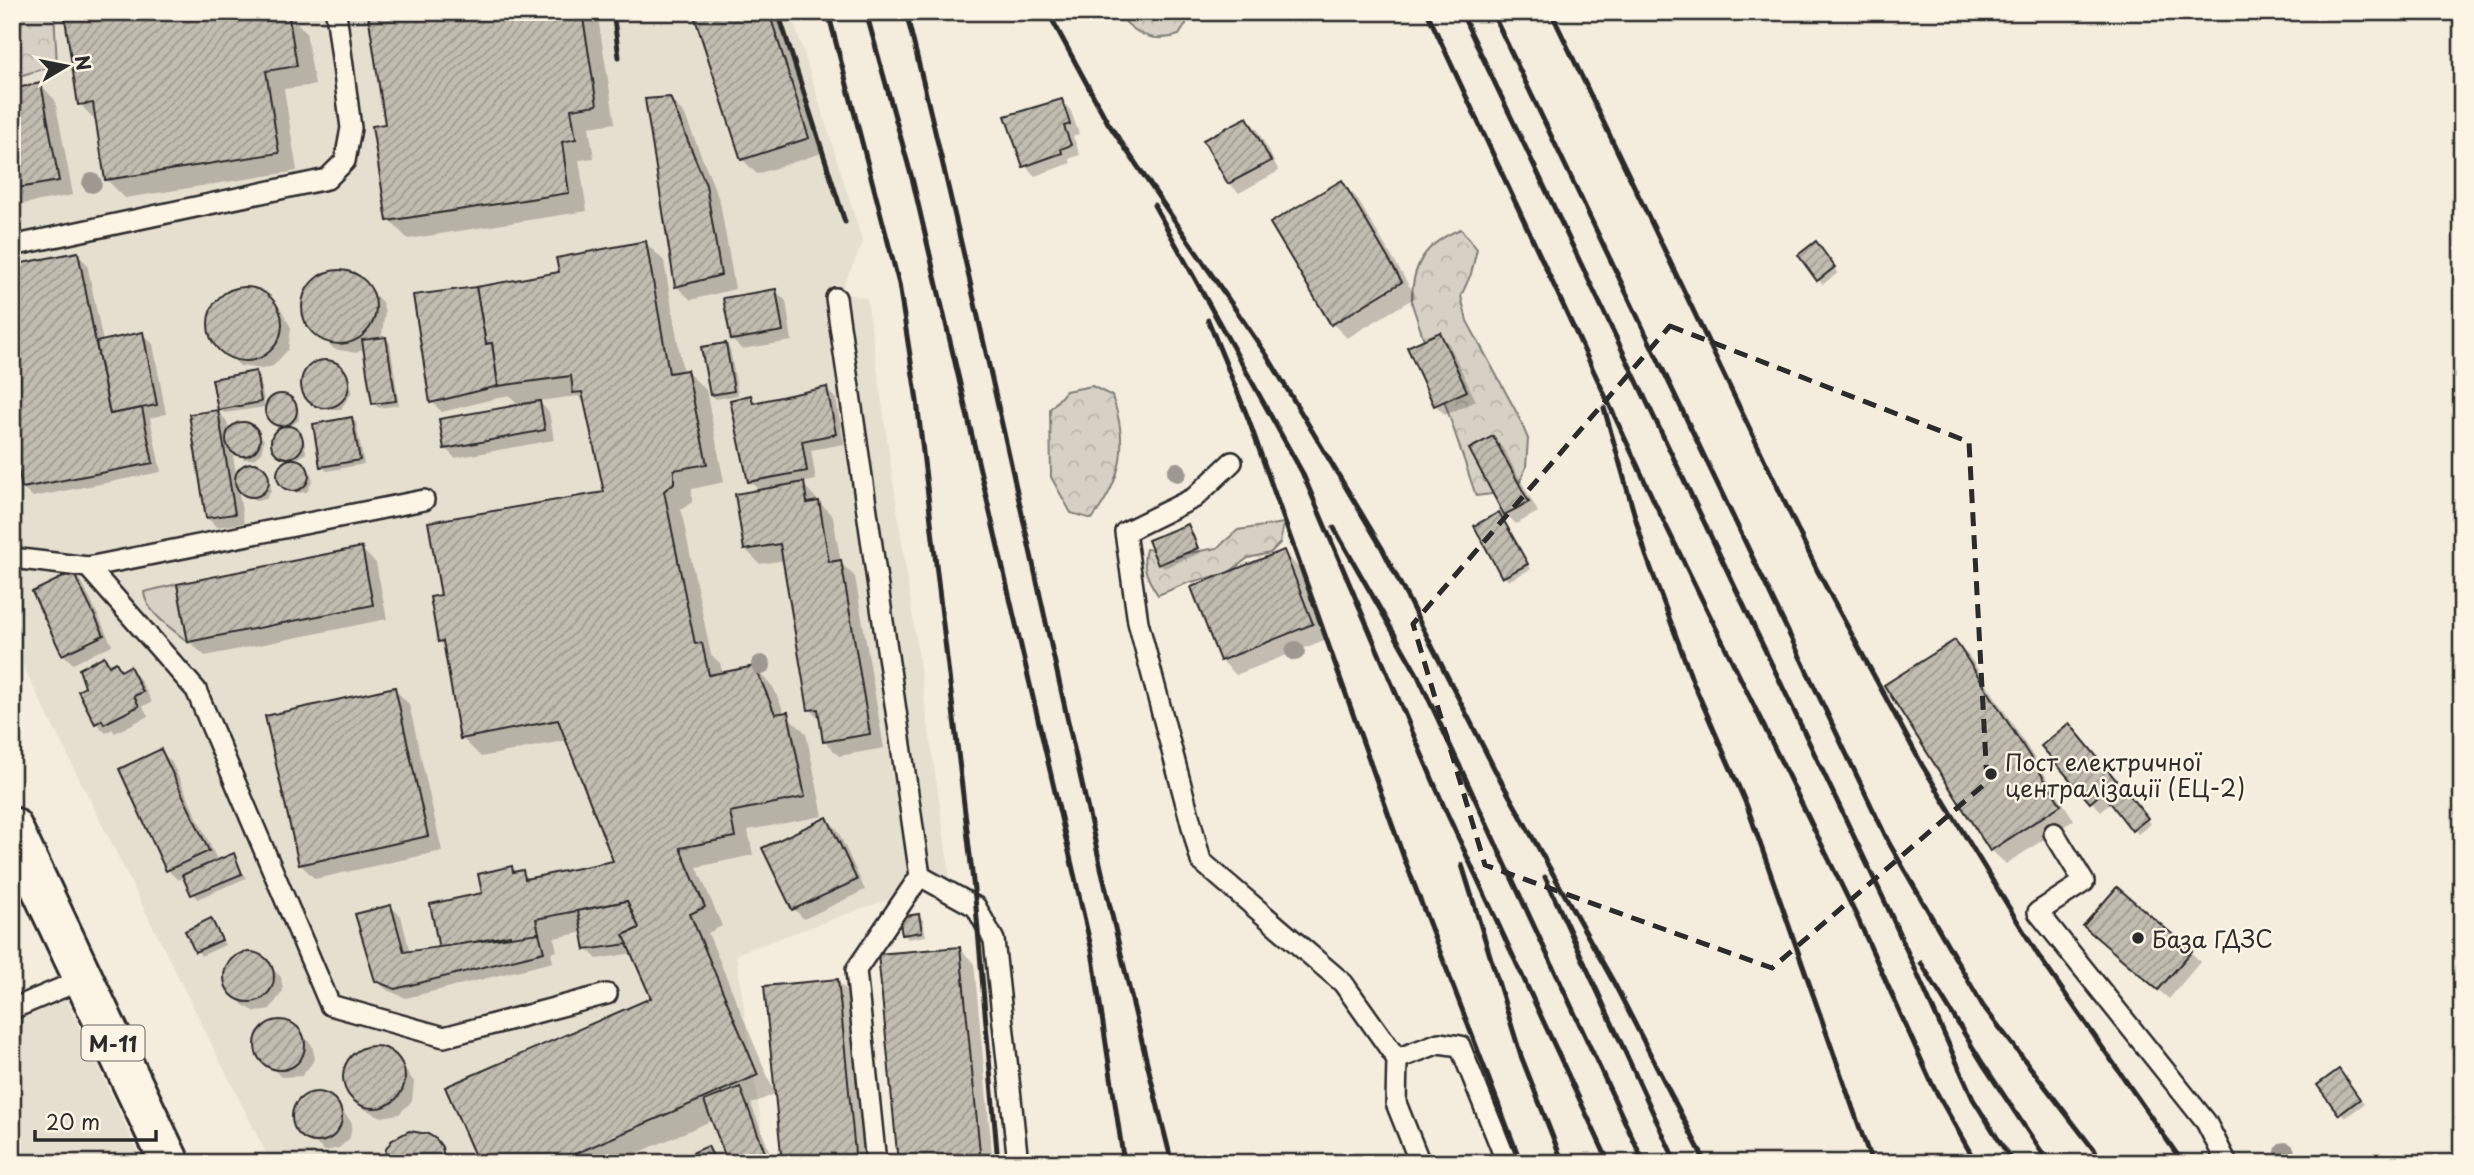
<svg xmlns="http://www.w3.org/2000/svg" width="2474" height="1175" font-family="'Playpen Sans',sans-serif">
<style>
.built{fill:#e5dfd0}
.green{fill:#d6d1c4;stroke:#807e78;stroke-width:2}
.forest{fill:url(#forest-crowns);stroke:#807e78;stroke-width:2}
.shadow{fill:#0003}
.building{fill:url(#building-hatch);stroke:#2b2b2b;stroke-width:2}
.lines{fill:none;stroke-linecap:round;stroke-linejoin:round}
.lane-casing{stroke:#2b2b2b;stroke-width:24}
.primary-casing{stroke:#2b2b2b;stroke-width:44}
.lane{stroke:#fcf5e5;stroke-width:19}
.primary{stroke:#fcf5e5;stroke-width:38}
.rail{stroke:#2b2b2b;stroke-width:5}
.tree{fill:#9d9990}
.marked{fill:none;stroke:#2b2b2b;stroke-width:5;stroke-dasharray:14 9;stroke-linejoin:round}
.poi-dot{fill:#2b2b2b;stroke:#fcf5e5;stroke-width:2.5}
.labels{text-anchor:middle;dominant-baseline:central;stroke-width:5;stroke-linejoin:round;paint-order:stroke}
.shield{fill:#fcf5e5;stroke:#6a6863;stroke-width:2}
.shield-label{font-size:21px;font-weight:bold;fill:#2b2b2b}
.poi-label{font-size:23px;fill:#2b2b2b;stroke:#fcf5e5;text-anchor:start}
</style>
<defs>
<pattern id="forest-crowns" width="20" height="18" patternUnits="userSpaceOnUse" patternTransform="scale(1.75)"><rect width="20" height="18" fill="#d6d1c4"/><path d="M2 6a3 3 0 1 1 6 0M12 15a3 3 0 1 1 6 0" fill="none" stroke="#b8b4a9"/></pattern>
<pattern id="building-hatch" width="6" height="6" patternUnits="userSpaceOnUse" patternTransform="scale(1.75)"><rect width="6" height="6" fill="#c2bdb1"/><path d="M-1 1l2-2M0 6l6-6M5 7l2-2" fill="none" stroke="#9e9a90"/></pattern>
</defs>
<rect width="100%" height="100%" fill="#f4edde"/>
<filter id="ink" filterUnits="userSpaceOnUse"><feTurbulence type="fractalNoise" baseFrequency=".0143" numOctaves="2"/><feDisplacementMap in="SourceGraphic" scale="14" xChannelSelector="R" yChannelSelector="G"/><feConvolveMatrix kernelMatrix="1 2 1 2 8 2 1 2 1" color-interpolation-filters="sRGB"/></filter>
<g filter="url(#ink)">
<g class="built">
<path d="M 12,12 L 791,12 L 863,243 L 840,293 L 867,298 L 950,877 L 736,954 L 767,1163 L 271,1163 L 12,644 Z"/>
<path d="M 57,979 L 143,1163 L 12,1163 L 12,996 Z"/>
</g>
<path class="green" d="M 177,584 L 188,642 C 174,630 145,612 144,592 Z"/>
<g class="forest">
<path d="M 12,12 L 54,12 L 57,65 L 12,78 Z"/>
<path d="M 1117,12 L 1184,12 L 1186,24 L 1179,35 C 1153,44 1133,34 1117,12 Z"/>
<path d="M 1461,229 L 1477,249 L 1471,274 L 1461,296 L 1467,321 L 1518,415 L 1528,439 L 1526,467 L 1516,491 L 1476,496 L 1412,304 C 1411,265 1425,243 1461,229 Z"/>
<path d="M 1092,386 L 1112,396 C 1129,443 1123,479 1092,519 L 1071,513 L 1051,477 L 1050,409 L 1066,391 Z"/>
<path d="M 1284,523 L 1280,543 L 1270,553 L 1248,558 L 1228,573 L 1187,583 L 1158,595 C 1148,580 1141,567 1146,549 L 1183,554 L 1217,548 L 1238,530 Z"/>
<path d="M 23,1001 L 20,1052 L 12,1052 L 12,1002 Z"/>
</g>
<g class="shadow">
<path d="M 65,12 L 295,12 L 296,22 L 306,32 L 315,85 L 284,89 L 297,171 L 125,198 L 106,179 L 97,122 L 80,104 Z"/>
<path d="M 393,12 L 592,12 L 598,18 L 615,123 L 589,127 L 594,158 L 579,160 L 587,211 L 408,239 L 389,220 L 387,125 Z"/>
<path d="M 695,12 L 778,12 L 822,153 L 757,174 L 742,159 Z"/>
<path d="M 41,85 L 55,100 L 73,195 L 12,206 L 12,91 Z"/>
<path d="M 669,98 L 684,113 L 720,202 L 735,289 L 691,300 L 676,286 Z"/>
<path d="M 1062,101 L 1071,111 L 1079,134 L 1073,136 L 1080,155 L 1069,159 L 1071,163 L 1035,176 L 1025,166 Z"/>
<path d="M 1247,119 L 1257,129 L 1279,171 L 1239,193 L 1229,183 Z"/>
<path d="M 1342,183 L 1356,197 L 1416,297 L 1347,338 L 1333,324 Z"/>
<path d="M 646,243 L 664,261 L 683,372 L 687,372 L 706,390 L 724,482 L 692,489 L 692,502 L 681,510 L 711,655 L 720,663 L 723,674 L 754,668 L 773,687 L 785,714 L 806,733 L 823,816 L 748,830 L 753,855 L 697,867 L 722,926 L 708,933 L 775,1094 L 751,1104 L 774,1163 L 730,1163 L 713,1120 L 615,1163 L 480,1163 L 653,999 L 633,953 L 597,959 L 587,949 L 584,932 L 554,938 L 557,951 L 551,953 L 553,962 L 406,998 L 387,990 L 376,980 L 391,907 L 401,916 L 410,953 L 441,949 L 484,895 L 511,868 L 517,873 L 522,872 L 530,880 L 615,862 L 568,740 L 481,757 L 462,738 L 447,648 L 439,641 L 443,596 L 606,493 L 587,405 L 578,396 L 538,401 L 549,412 L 554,440 L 455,458 L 445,448 L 520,406 L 509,395 L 442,412 L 432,402 L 561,274 Z"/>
<path d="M 1820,248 L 1838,273 L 1823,284 L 1818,280 Z"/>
<path d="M 77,254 L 87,264 L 103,342 L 143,334 L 153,344 L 166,414 L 150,418 L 161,472 L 33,497 L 23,488 Z"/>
<path d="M 333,272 L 355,275 L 382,302 L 385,312 L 382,334 L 378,340 L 385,338 L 390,343 L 399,405 L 379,408 L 374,404 L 365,348 L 356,353 L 334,349 L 308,323 L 304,313 L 307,291 L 314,282 Z"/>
<path d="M 240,289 L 261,292 L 270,298 L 281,309 L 291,328 L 288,350 L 273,366 L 262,369 L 240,366 L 213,340 L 210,318 L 220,298 Z"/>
<path d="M 776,291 L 786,301 L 792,341 L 742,349 L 732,340 Z"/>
<path d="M 1439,334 L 1449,344 L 1476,401 L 1445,415 L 1435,405 Z"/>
<path d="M 725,345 L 730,349 L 738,395 L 716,399 L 711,395 Z"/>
<path d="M 327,362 L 350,379 L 352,392 L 341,409 L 321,410 L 305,395 L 302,382 L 314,365 Z"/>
<path d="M 255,373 L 260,378 L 265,407 L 224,413 L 220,409 Z"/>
<path d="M 826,389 L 836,399 L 844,444 L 811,450 L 816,480 L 802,483 L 833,517 L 841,563 L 855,577 L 884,748 L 839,756 L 824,741 L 821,721 L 810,709 L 785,560 L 760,564 L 745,549 L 760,491 L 750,481 L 751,397 L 758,404 Z"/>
<path d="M 285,397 L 298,407 L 299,420 L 289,427 L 304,440 L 306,453 L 296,460 L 310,472 L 313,480 L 307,492 L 294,493 L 282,483 L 279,474 L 285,463 L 290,463 L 275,450 L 274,438 L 284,430 L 269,418 L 266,406 L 273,398 Z"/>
<path d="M 217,411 L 227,421 L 229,434 L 239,424 L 253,427 L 258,432 L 264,440 L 261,454 L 253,459 L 244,459 L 231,445 L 237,479 L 243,468 L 252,465 L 270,478 L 271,491 L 266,499 L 256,501 L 238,488 L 244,523 L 217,527 L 207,518 Z"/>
<path d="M 351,418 L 356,423 L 364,464 L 327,471 L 322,466 Z"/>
<path d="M 1493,438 L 1503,448 L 1538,512 L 1516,524 L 1506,514 L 1471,450 Z"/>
<path d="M 1499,514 L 1531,569 L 1508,581 L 1476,527 Z"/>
<path d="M 1188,526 L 1201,553 L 1164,568 L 1160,564 Z"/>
<path d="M 361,549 L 376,563 L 387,619 L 205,656 L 190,642 Z"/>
<path d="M 1284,552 L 1298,567 L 1327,639 L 1236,675 L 1221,660 Z"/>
<path d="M 73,574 L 83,584 L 112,645 L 73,664 L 63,654 L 34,593 Z"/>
<path d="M 1955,642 L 1969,656 L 2074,820 L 2006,864 L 1991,850 Z"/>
<path d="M 104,658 L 123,672 L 129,668 L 139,678 L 152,702 L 143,706 L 148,716 L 115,733 L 112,729 L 106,733 L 96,723 L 87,688 Z"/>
<path d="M 394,689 L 409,704 L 442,851 L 315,879 L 300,864 Z"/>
<path d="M 2078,735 L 2151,824 L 2138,834 L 2112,802 L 2101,811 L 2091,801 Z"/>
<path d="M 161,752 L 171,761 L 218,862 L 233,855 L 246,878 L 197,899 L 185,876 L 178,880 L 168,870 Z"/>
<path d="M 827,819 L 837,829 L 865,890 L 804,919 L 794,909 L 764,848 Z"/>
<path d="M 919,916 L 923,920 L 926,936 L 908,939 L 904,934 Z"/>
<path d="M 211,920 L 225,945 L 201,956 L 187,932 Z"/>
<path d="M 2096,936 L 2191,952 L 2200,962 L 2169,999 Z"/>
<path d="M 959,948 L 974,963 L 993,1163 L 900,1163 Z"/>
<path d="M 245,954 L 259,956 L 281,977 L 283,991 L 270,1009 L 256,1012 L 243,1005 L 228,988 L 227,967 Z"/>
<path d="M 837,981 L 856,1000 L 872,1163 L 783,1163 Z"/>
<path d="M 276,1021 L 291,1023 L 312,1045 L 315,1059 L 302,1076 L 281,1077 L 260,1056 L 259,1034 Z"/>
<path d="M 369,1048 L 378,1048 L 395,1055 L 414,1082 L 412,1101 L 399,1114 L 382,1117 L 364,1109 L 345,1082 L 348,1064 L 353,1056 Z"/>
<path d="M 2344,1076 L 2364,1104 L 2345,1118 L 2341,1113 Z"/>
<path d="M 321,1093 L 334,1100 L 352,1123 L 350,1138 L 339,1148 L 325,1151 L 296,1128 L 294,1113 L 306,1096 Z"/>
<path d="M 435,1141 L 452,1163 L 386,1163 Z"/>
<path d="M 708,1148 L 723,1163 L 673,1163 Z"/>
</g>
<g class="building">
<path d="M 64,12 L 288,12 L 297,66 L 266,71 L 279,153 L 105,180 L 93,103 L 78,105 Z"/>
<path d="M 381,12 L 582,12 L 597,105 L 571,109 L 576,139 L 562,142 L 569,193 L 387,221 L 372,126 L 385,124 L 368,14 Z"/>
<path d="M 693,12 L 769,12 L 809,138 L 741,160 Z"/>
<path d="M 41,83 L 59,181 L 12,189 L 12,89 Z"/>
<path d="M 670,97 L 706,185 L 721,275 L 675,287 L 645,99 Z"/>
<path d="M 1062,99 L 1070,124 L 1064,126 L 1071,145 L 1061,149 L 1062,153 L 1023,167 L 1005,116 Z"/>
<path d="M 1247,117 L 1271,161 L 1228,184 L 1203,140 Z"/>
<path d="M 1342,180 L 1402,282 L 1331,325 L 1270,223 Z"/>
<path d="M 646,241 L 669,373 L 687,370 L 707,464 L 674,470 L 674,483 L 664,491 L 695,644 L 702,643 L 709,675 L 755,666 L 775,714 L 788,712 L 805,797 L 730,812 L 735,837 L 680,848 L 705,907 L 690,914 L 758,1075 L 554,1163 L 478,1163 L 445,1087 L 651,998 L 623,935 L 639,928 L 627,901 L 536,919 L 539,933 L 510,939 L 510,935 L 439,949 L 430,904 L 482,893 L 478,874 L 512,866 L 513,872 L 523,870 L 525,879 L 613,861 L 558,720 L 460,739 L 443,641 L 438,642 L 430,597 L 441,595 L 428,522 L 604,492 L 582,392 L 573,393 L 571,376 L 498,386 L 492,343 L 486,344 L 476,287 L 559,272 L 556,258 Z"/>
<path d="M 1816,241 L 1835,267 L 1817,281 L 1798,255 Z"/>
<path d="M 78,252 L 110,414 L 142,408 L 153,463 L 22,488 L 12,441 L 12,265 Z"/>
<circle cx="339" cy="307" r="37"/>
<circle cx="245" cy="324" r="37"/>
<path d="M 476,287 L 486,344 L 492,343 L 498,386 L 430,403 L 413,295 Z"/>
<path d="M 776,289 L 783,331 L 731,340 L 723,298 Z"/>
<path d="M 143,332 L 157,405 L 110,414 L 96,342 Z"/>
<path d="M 1440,332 L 1467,391 L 1434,406 L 1407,347 Z"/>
<path d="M 386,337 L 396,401 L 372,404 L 362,340 Z"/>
<path d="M 726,343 L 734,391 L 710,395 L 701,347 Z"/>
<circle cx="325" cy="384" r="24"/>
<path d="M 256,371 L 261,402 L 218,410 L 212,379 Z"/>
<path d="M 827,387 L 836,434 L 802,441 L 807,471 L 748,482 L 730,400 L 751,395 L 753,403 Z"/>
<circle cx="281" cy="410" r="16"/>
<path d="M 540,401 L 545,430 L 444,449 L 439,419 Z"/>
<path d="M 218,410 L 235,514 L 206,518 L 189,414 Z"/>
<path d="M 352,417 L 360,460 L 320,467 L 313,424 Z"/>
<circle cx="243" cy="439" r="17"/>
<circle cx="287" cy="442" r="16"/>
<path d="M 1493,436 L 1529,502 L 1504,515 L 1469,449 Z"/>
<circle cx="293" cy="475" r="16"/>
<circle cx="252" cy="480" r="17"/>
<path d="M 804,482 L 807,503 L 819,501 L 829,562 L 841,560 L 870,734 L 823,742 L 818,709 L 808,710 L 780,544 L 744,550 L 735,494 Z"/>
<path d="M 1499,512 L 1528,564 L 1502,578 L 1474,526 Z"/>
<path d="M 1188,524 L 1198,548 L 1158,565 L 1148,540 Z"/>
<path d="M 362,547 L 373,605 L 188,642 L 177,584 Z"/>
<path d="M 1284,550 L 1313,624 L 1220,661 L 1191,587 Z"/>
<path d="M 73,572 L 104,635 L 62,655 L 32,592 Z"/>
<path d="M 1955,640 L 2061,805 L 1990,851 L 1884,685 Z"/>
<path d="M 104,656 L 109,666 L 116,662 L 121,671 L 130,666 L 143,692 L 134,696 L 139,706 L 104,724 L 102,720 L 95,724 L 78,691 L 85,687 L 79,669 Z"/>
<path d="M 395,687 L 428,836 L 299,865 L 265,716 Z"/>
<path d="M 2069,723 L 2116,780 L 2090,803 L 2041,746 Z"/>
<path d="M 161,749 L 209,851 L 166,871 L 119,769 Z"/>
<path d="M 2124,789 L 2148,818 L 2132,831 L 2109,801 Z"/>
<path d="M 827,817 L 857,880 L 792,910 L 762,848 Z"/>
<path d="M 234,853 L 242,874 L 191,895 L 182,875 Z"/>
<path d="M 2117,887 L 2192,951 L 2158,990 L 2083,926 Z"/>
<path d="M 627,901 L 639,928 L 623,935 L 628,944 L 585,950 L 578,911 Z"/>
<path d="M 391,905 L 404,952 L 539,933 L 544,952 L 395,989 L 375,981 L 355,914 Z"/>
<path d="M 919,914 L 922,932 L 902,935 L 899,917 Z"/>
<path d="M 211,918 L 222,940 L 195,952 L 185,931 Z"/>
<path d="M 960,947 L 981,1163 L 898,1163 L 878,954 Z"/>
<circle cx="249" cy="977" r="25"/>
<path d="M 838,979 L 856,1163 L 782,1163 L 764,986 Z"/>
<circle cx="280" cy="1045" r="25"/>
<circle cx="374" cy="1077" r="31"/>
<path d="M 2339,1069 L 2360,1099 L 2339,1115 L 2317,1085 Z"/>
<path d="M 740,1087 L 769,1163 L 728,1163 L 704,1101 Z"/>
<circle cx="317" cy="1117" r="25"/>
<path d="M 409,1131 L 428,1134 L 436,1139 L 442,1147 L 445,1163 L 384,1163 L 386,1149 L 392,1140 Z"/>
<path d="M 708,1146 L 716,1163 L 669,1163 Z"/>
</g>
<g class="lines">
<defs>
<g id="lane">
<path d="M 12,246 L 327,179 L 345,161 L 351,128 L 336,12"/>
<path d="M 836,298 L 920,876 L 856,970 L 876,1163"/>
<path d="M 1232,462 L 1194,498 L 1125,532 L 1138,622 L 1201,861 L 1343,983 L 1397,1059"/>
<path d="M 12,558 L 88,567 L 424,500"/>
<path d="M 88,567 L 196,690 L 330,1005 L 444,1037 L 607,994"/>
<path d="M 2054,833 L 2084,882 L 2038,912 L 2206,1122 L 2227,1163"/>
<path d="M 920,876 L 976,907 L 994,940 L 1018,1163"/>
<path d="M 12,1009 L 83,979"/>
<path d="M 1420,1163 L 1396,1103 L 1397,1059 L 1439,1043 L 1460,1046 L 1507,1163"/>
</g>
<path id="primary" d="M 12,827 L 170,1163"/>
</defs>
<use href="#lane" class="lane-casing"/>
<use href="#primary" class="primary-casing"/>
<use href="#lane" class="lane"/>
<use href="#primary" class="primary"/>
<g class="rail">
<path d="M 613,12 L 619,57"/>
<path d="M 778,12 L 845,222"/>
<path d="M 828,12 L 899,284 L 917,401 L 976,907 L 998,1163"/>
<path d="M 866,12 L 913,182 L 1092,951 L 1124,1163"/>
<path d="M 906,12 C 1001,394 1075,781 1172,1163"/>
<path d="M 1048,12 L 1108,123 L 1268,357 L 1382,548 L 1496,772 L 1614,983 L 1706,1163"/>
<path d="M 1427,12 L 1654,501 L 1857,917 L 1933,1086 L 1976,1163"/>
<path d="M 1461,12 L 1887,906 L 1973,1099 L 2013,1163"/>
<path d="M 1492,12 L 1889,843 L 1983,1006 L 2104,1163"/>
<path d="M 1551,12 L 1817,570 L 1922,765 L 2038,955 L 2183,1163"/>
<path d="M 1154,205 L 1302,472 L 1445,809 L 1609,1163"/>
<path d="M 1208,320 L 1248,418 L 1404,858 L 1521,1163"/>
<path d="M 1604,408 L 1646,555 L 1693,682 L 1747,806 L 1872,1163"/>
<path d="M 1334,528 L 1417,674 L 1644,1163"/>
<path d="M 1462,865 L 1521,1056 L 1563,1163"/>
<path d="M 1545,877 L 1676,1163"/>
<path d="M 1921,963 L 1983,1064 L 2049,1163"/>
</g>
</g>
<g class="tree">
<circle cx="92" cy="183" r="10"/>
<circle cx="1177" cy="472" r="10"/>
<circle cx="1295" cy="651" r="10"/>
<circle cx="761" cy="665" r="10"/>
<circle cx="2285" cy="1152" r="10"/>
</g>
</g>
<path class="marked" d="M 1670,326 L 1969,442 L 1987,782 L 1772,968 L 1485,865 L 1413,624 Z"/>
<g class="poi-dot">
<circle cx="1991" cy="774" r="7"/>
<circle cx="2138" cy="938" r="7"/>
</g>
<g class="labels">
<rect class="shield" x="81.5" y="1025.5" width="63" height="35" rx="5"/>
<g class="shield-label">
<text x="113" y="1043">М-11</text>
</g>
<g class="poi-label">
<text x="2005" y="761">Пост електричної<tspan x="2005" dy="26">централізації (ЕЦ-2)</tspan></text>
<text x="2152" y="938">База ГДЗС</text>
</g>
</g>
<rect width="2474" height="1175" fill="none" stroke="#fcf5e5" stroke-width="42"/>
<rect x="21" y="21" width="2432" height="1133" fill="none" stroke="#2b2b2b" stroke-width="2.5" filter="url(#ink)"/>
<g transform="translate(66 66) rotate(80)" stroke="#fcf5e5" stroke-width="5" paint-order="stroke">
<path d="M0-5L12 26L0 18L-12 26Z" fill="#2b2b2b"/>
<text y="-10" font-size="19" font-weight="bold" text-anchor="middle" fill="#2b2b2b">N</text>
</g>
<path d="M35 1130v10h121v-10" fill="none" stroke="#2b2b2b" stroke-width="3.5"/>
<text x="46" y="1130" font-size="21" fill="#2b2b2b" stroke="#fcf5e5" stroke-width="5" paint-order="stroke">20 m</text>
</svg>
